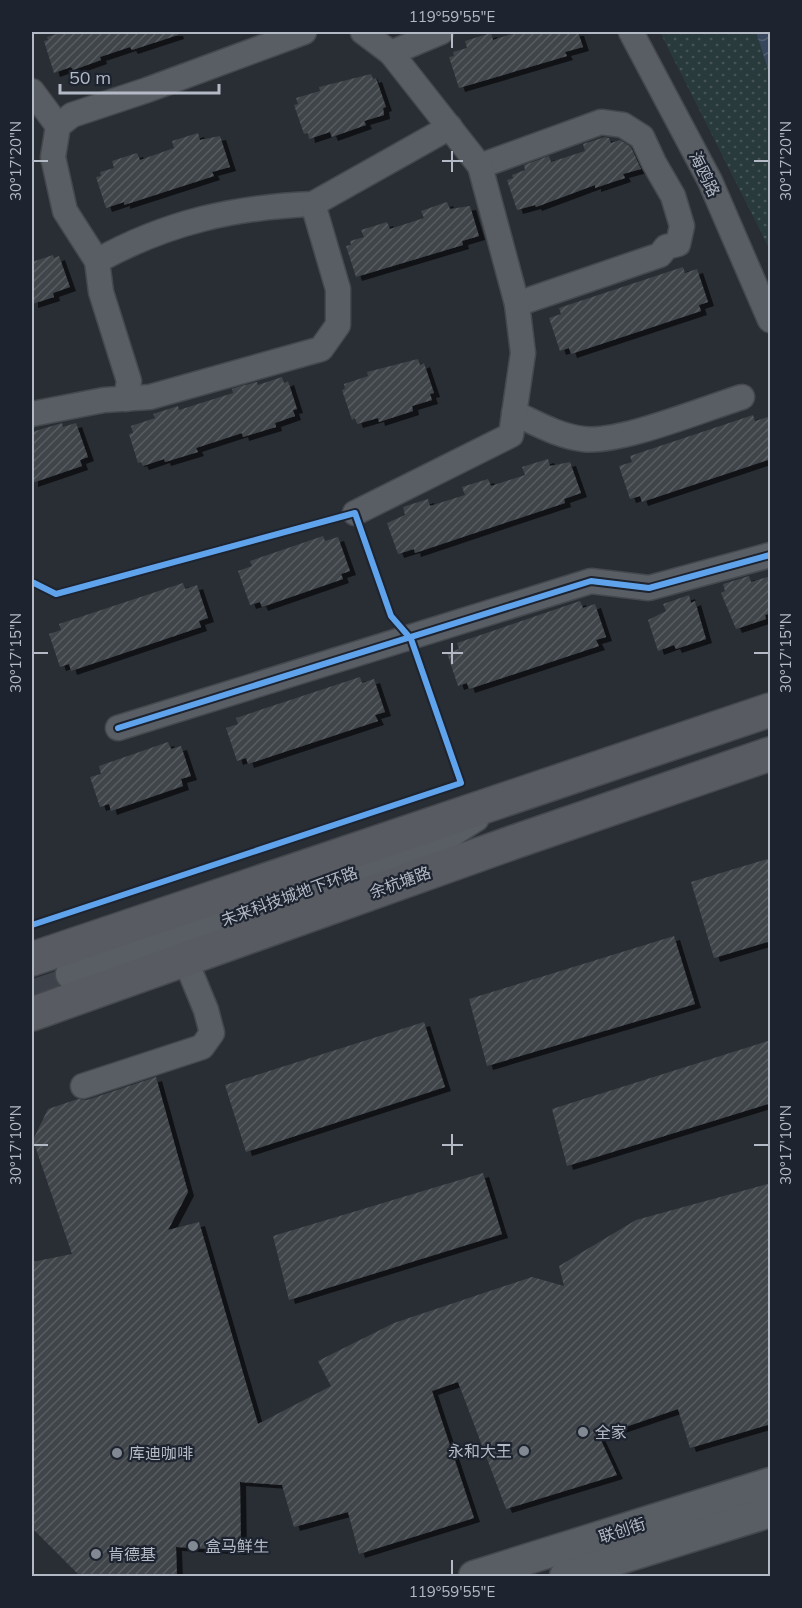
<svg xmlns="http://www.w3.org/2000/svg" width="802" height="1608" font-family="Mulish,'Noto Sans SC',sans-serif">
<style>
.grass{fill:url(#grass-dots)}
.water{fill:url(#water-waves)}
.building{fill:url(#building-hatch);filter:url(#shadow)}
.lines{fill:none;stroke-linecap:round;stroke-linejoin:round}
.tertiary-tunnel{stroke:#3e434b;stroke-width:30;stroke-dasharray:30 15;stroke-linecap:butt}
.minor-casing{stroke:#45494e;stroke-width:27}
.tertiary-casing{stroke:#45494e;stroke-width:33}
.secondary-casing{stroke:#45494e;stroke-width:36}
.minor{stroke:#595d64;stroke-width:24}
.tertiary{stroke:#595d64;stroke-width:30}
.secondary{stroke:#585b62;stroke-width:33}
.cycleway-casing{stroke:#1d2430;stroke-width:10}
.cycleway{stroke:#60a3ed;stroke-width:6}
.ticks{fill:none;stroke:#b3bac6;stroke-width:2}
.poi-dot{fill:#838993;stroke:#1d2430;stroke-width:2}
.labels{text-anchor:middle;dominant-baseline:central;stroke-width:4.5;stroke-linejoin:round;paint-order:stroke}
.street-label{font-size:16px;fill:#b3bac6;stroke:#1d2430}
.poi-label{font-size:16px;fill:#b3bac6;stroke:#1d2430;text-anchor:start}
.neatline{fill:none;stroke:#b3bac6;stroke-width:2}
.ticks-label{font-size:15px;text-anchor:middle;fill:#b3bac6}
</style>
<defs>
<pattern id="grass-dots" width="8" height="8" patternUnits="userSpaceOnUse" patternTransform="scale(1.5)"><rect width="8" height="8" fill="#293a3d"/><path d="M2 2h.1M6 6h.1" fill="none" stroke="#465458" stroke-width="1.8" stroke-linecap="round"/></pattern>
<pattern id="water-waves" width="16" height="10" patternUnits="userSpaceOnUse" patternTransform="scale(1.5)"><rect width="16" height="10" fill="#38465d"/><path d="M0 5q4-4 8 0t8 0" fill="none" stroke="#525f73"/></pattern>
<pattern id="building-hatch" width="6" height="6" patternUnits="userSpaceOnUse" patternTransform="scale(1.5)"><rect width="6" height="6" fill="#40444a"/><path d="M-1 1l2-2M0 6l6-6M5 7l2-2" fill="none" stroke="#595d63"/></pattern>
<filter id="shadow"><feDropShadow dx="6" dy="4" stdDeviation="0" flood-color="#0009"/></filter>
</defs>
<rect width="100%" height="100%" fill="#292e35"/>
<path class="grass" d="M 660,32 L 756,32 L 770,76 L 770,250 Z"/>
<path class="water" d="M 756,32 L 770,32 L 770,76 Z"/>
<g class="building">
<path d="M 63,32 L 177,32 L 178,35 L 132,50 L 130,47 L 100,57 L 101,60 L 73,70 L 71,67 L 54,73 L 44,41 L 48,40 L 47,37 Z"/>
<path d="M 518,32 L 578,32 L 583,47 L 565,52 L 567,56 L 459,88 L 449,57 L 454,56 L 453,52 L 467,48 L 465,41 L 491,33 L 493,40 Z"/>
<path d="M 371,74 L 373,79 L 376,78 L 386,107 L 383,108 L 384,115 L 364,121 L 366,125 L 332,137 L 330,132 L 309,139 L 308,133 L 304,134 L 294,105 L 298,104 L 296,98 L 320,91 L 319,87 Z"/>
<path d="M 198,133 L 200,140 L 220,136 L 230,167 L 212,172 L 214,176 L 124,205 L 124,202 L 106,208 L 96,177 L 101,176 L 100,172 L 114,168 L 112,161 L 137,153 L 140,160 L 174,148 L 172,141 Z"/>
<path d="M 605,137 L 609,138 L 611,143 L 620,140 L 631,147 L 641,169 L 623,174 L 625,178 L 595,188 L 595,185 L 536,207 L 535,205 L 517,210 L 507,180 L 513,178 L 512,175 L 525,170 L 524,165 L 549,156 L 551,162 L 585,151 L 583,144 Z"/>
<path d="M 447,202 L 450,209 L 470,206 L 479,236 L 462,241 L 463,245 L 356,277 L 346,246 L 351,245 L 350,241 L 364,237 L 361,230 L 387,222 L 390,229 L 424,218 L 421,211 Z"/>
<path d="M 53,255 L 54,258 L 59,256 L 70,287 L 53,293 L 54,297 L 32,304 L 32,262 Z"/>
<path d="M 683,267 L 685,273 L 697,269 L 708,302 L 699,305 L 701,311 L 571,354 L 569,348 L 560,351 L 549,318 L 561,314 L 559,308 Z"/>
<path d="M 418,359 L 420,365 L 424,363 L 434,393 L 430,394 L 432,400 L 412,406 L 413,411 L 379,422 L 378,418 L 357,424 L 355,418 L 352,420 L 342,390 L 345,389 L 344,384 L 368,376 L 367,372 Z"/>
<path d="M 282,377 L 284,383 L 288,381 L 297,409 L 293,410 L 295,416 L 275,423 L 276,427 L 243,437 L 242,433 L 196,448 L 198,452 L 165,462 L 164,459 L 143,466 L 141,462 L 138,463 L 129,434 L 133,433 L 131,426 L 155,418 L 153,414 L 178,406 L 179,410 L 233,393 L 232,389 L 237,387 L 257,382 L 258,385 Z"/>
<path d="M 753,415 L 755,421 L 768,417 L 771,426 L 771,459 L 642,502 L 640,496 L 630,499 L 619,466 L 632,462 L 630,456 Z"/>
<path d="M 62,423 L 63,427 L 76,423 L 88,457 L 80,460 L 82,466 L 32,483 L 32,432 Z"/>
<path d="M 548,459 L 550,466 L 570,462 L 581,493 L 564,499 L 565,503 L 415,553 L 414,549 L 398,554 L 387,523 L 405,515 L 403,507 L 428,499 L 430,506 L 465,495 L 462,487 L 488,479 L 491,486 L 525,475 L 522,467 Z"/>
<path d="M 323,536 L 325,541 L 338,537 L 350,571 L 341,574 L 343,579 L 262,607 L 260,602 L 250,605 L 238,571 L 252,566 L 250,561 Z"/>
<path d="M 749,576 L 751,582 L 771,576 L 771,613 L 765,615 L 766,619 L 736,629 L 721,593 L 725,591 L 723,584 Z"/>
<path d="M 183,583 L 185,589 L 197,585 L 208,618 L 199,621 L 201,627 L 71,671 L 69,664 L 60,667 L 49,634 L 61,630 L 59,624 Z"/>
<path d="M 689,595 L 691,603 L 695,601 L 706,639 L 676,649 L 674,645 L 658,651 L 648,620 L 666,611 L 663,604 Z"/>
<path d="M 580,601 L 583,608 L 595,604 L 606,637 L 596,640 L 599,646 L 469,689 L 467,683 L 458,686 L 447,653 L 459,649 L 457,643 Z"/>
<path d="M 360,677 L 362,683 L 374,679 L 385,712 L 375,715 L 378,721 L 248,764 L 246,758 L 237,761 L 226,728 L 238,724 L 236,718 Z"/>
<path d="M 168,742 L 171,749 L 181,746 L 191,776 L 181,779 L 183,786 L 111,811 L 109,804 L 100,807 L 90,777 L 101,774 L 99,766 Z"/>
<path d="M 771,858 L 771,941 L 714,958 L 691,882 Z"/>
<path d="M 674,936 L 695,1004 L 487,1066 L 469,999 Z"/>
<path d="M 424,1022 L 445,1087 L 246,1152 L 225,1085 Z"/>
<path d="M 771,1040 L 771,1103 L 567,1166 L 552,1109 Z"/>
<path d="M 156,1077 L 188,1192 L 168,1230 L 199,1222 L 258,1424 L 331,1386 L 318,1361 L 394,1323 L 532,1277 L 564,1286 L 559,1266 L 636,1220 L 771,1183 L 771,1424 L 690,1448 L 678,1409 L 599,1436 L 617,1475 L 506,1509 L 458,1382 L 432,1391 L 474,1518 L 359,1554 L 348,1512 L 294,1527 L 282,1485 L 240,1482 L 241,1551 L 176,1547 L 177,1576 L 94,1576 L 78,1574 L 32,1528 L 32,1262 L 72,1254 L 33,1140 L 48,1109 L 78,1099 L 87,1100 Z"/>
<path d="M 483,1173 L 502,1234 L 289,1300 L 273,1236 Z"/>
</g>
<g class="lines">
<path class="tertiary-tunnel" d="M 32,995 L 74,981"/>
<defs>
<g id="minor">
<path d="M 631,32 L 710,181 L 770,320"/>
<path d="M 391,53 L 441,32"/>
<path d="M 32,91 L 58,126"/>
<path d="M 480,166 L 601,122 L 623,125 L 642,137 L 654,163 L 673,196 L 682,226 L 678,244 L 666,247 L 660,255 L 517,304"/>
<path d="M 97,261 L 65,211 L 53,157 L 58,126 L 72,115 L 147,90 L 304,32"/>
<path d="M 126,399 L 129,381 L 101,292 L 97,261 C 167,222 235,207 313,204"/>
<path d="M 514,413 C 536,423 558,436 583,439 C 619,444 703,409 742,397"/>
<path d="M 32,414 L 104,400 L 150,397 L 321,349 L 338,325 L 338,289 L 313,204 L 450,127"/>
<path d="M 355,513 L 511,435 L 523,353 L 517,304 L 480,166 L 391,53 L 363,32"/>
<path d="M 118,728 L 591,581 L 649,588 L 770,555"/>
<path d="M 83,1086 L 202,1047 L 212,1033 L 206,1010 L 185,959"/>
</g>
<g id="tertiary">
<path d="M 71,974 L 429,846 L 474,817"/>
<path d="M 474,1576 L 770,1483"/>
<path d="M 565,1576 L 770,1512"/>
</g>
<g id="secondary">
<path d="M 32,959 L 770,710"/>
<path d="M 32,1014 L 514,842 L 770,754"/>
</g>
</defs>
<use href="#minor" class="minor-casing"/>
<use href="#tertiary" class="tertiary-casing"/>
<use href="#secondary" class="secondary-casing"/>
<use href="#minor" class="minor"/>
<use href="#tertiary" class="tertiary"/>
<use href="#secondary" class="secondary"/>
<defs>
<g id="cycleway">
<path d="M 32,582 L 56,594 L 355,513 L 391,616 L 411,639 L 461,783 L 32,925"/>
<path d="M 118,728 L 591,581 L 649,588 L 770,555"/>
</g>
</defs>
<use href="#cycleway" class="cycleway-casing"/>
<use href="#cycleway" class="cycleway"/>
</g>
<path class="ticks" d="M 452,33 L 452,48M 452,151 L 452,172M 33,161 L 48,161M 442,161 L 463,161M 754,161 L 769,161M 452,643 L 452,664M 33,653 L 48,653M 442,653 L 463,653M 754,653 L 769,653M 452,1134 L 452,1155M 33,1145 L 48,1145M 442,1145 L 463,1145M 754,1145 L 769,1145M 452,1560 L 452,1575"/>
<g class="poi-dot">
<circle cx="583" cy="1432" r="6"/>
<circle cx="524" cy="1451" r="6"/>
<circle cx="117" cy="1453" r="6"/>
<circle cx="193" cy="1546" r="6"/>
<circle cx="96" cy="1554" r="6"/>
</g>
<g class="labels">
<g class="street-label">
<text transform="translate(705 174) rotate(64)">海鸥路</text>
<text transform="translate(400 882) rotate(-20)">余杭塘路</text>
<text transform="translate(289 896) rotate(-20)">未来科技城地下环路</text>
<text transform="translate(622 1530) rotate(-18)">联创街</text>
</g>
<g class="poi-label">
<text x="595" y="1432">全家</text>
<text x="512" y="1451" text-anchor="end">永和大王</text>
<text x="129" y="1453">库迪咖啡</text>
<text x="205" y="1546">盒马鲜生</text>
<text x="108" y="1554">肯德基</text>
</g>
</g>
<rect width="802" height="1608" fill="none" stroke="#1d2430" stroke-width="66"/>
<path d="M60 84v9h159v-9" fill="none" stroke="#b3bac6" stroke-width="3"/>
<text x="69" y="84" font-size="18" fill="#b3bac6" stroke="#1d2430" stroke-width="4.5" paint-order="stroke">50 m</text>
<rect x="33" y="33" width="736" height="1542" class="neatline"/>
<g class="ticks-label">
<text x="452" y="22">119°59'55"E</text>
<text transform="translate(16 161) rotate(-90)" y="5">30°17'20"N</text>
<text transform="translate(786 161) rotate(-90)" y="5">30°17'20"N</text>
<text transform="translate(16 653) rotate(-90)" y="5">30°17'15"N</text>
<text transform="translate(786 653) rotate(-90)" y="5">30°17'15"N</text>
<text transform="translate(16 1145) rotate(-90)" y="5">30°17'10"N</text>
<text transform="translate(786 1145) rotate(-90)" y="5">30°17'10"N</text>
<text x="452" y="1597">119°59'55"E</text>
</g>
</svg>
